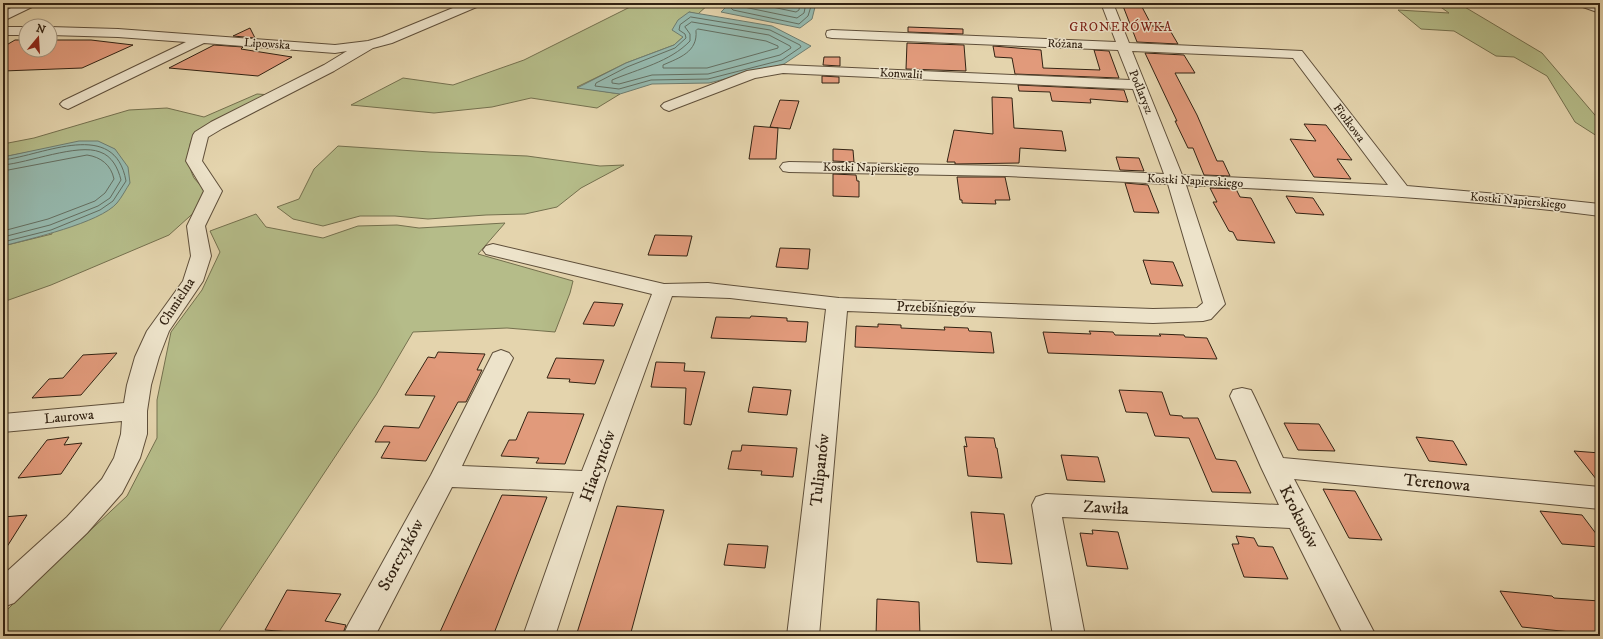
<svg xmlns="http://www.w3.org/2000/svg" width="1603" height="639" font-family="'IM FELL DW Pica',serif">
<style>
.green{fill:#b5bc89;stroke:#74704e}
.water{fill:#95b8ad;stroke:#6e7c6f}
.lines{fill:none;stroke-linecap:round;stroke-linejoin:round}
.shore{stroke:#646e60;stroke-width:1}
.building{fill:#e19a7b;stroke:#332313}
.minor-casing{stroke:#5f4f3a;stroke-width:2}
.minor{fill:#ede3ca;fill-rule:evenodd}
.labels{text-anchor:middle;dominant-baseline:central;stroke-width:3;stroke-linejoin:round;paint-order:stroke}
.far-street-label{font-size:12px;fill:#332313;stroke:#ede3ca}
.far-neighbourhood-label{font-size:13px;letter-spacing:1px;fill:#7a1f14;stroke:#ede3ca}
.street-label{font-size:14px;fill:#332313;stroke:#ede3ca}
.near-street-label{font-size:17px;fill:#332313;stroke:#ede3ca}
</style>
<rect width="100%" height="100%" fill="#e4d4ad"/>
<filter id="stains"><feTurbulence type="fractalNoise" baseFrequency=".005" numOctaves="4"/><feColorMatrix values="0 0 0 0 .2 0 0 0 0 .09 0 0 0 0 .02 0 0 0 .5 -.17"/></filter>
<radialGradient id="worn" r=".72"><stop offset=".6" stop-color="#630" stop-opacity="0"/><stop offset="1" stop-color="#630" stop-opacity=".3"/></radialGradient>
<g class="green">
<path d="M 638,3 L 710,3 L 698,14 L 689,12 L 683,37 L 674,45 L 626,63 L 577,87 L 620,94 L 597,108 L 531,98 L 492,107 L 434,113 L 351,105 L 403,78 L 453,85 L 524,60 Z"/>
<path d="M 1435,3 L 1458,3 L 1542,53 L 1600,121 L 1600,138 L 1575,122 L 1547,76 L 1514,57 L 1496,56 L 1454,31 L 1421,29 L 1398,10 L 1449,13 Z"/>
<path d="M 257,94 L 272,95 L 192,139 C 187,150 188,167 194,178 C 197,182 202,186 205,191 L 199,208 L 169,235 L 51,285 L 3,302 L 3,246 L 52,234 L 29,152 L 3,157 L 3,144 L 34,138 L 129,110 L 167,108 L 204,117 Z"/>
<path d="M 338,146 L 430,152 L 527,156 L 600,166 L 624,165 L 581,188 L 557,207 L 525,214 L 486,215 L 428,219 L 395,216 L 360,216 L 323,226 L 293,219 L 277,207 L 299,199 L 314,169 Z"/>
<path d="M 256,214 L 266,227 L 323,238 L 358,226 L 397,225 L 419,228 L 505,223 L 478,254 L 573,281 L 570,293 L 555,332 L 507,328 L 413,332 L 376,395 L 216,636 L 3,636 L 3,614 L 32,585 L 127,496 L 157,438 L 157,400 L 171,332 L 202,290 L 220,252 L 210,231 Z"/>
</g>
<g class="water">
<path d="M 730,3 L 816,3 L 812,19 L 800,28 L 721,12 Z"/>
<path d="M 689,12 L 772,26 L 811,46 L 784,64 L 709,83 L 652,84 L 620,94 L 577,88 L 626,63 L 674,45 L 683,37 L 672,30 L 678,20 Z"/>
<path d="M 79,141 L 98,141 L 115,149 L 128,167 L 130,183 C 126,189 122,197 117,203 C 100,223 29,239 3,246 L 3,157 Z"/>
</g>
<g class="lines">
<g class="shore">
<path d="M 733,3 L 731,8 L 733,10 L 799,24 L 808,16 L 812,3"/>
<path d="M 738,3 L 739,6 L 797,18 L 804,13 L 806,3"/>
<path d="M 753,3 L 796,12 L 799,10 L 800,3"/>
<path d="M 691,17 L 770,30 L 800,45 L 801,47 L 782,60 L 708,79 L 651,80 L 619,89 L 595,86 L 596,83 L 627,67 L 675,48 L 686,38 L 685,34 L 679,30 L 680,25 Z"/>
<path d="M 692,22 L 769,35 L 790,46 L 791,48 L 780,55 L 708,74 L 652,75 L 619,84 L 612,83 L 612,80 C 638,69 670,62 690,41 L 690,34 L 685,27 Z"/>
<path d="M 698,29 L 766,41 L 778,46 L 778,48 L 707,68 L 663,68 L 663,65 C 679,58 698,52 696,31 Z"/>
<path d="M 3,160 C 44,155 115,118 126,181 L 113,201 L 100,210 L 51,230 L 3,242"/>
<path d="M 3,165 C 28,163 78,143 100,152 C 112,156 118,168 121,180 L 110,198 L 98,206 L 50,225 L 3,237"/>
<path d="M 3,171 L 87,155 C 101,157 111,165 114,179 L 105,193 L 95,201 L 48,219 L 3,231"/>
</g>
</g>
<g class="building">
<path d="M 1123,6 L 1142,7 L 1152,26 L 1168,27 L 1178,44 L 1137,42 Z"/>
<path d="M 908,27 L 963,29 L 963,34 L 908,32 Z"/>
<path d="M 250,28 L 255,38 L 233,36 Z"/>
<path d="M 15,40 L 26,40 L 26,50 L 50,50 L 50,40 L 91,40 L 133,45 L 82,68 L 3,71 L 3,47 Z"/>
<path d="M 907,43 L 964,45 L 966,71 L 906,69 Z"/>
<path d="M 214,45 L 243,47 L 241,49 L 292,57 L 258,76 L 169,68 Z"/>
<path d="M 993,46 L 1041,50 L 1043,68 L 1100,70 L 1094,50 L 1109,51 L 1119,78 L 1015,74 L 1012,58 L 995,57 Z"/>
<path d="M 1145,53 L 1184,55 L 1195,73 L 1175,73 L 1197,115 L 1217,161 L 1223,161 L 1230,176 L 1204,175 L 1193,148 L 1188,148 L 1175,121 L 1177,121 Z"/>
<path d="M 824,57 L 840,57 L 840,66 L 823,65 Z"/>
<path d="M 822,76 L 839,77 L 839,83 L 822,83 Z"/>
<path d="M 1018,85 L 1124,90 L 1128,102 L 1090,99 L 1091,103 L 1052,101 L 1050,92 L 1019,91 Z"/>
<path d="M 992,97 L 1012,98 L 1014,128 L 1062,131 L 1066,151 L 1020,148 L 1019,163 L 955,164 L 955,162 L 947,162 L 954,130 L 993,134 Z"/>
<path d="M 780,100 L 799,101 L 790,129 L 770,127 Z"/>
<path d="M 1304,124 L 1326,125 L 1352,160 L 1337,159 L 1351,179 L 1314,177 L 1290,139 L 1316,141 Z"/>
<path d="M 754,126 L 778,128 L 776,159 L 749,159 Z"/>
<path d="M 833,149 L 853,150 L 854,162 L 833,161 Z"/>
<path d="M 1116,157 L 1139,158 L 1144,171 L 1120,170 Z"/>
<path d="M 833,174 L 856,175 L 857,181 L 859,181 L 859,197 L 833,196 Z"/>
<path d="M 957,177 L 1005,177 L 1010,200 L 995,200 L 996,204 L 962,203 L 962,200 L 960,200 Z"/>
<path d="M 1125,183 L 1148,185 L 1159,213 L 1134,212 Z"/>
<path d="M 1210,188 L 1236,189 L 1240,197 L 1251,198 L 1275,243 L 1237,240 L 1233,232 L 1229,231 L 1213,202 L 1217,202 Z"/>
<path d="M 1286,196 L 1313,198 L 1324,215 L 1296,213 Z"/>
<path d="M 655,235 L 692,236 L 687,256 L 648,255 Z"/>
<path d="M 780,248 L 810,249 L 808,269 L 776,267 Z"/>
<path d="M 1143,260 L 1173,262 L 1183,286 L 1151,284 Z"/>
<path d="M 594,302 L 623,304 L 614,326 L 583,324 Z"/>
<path d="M 751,316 L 787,318 L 787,321 L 808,322 L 806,342 L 711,338 L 716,317 L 750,318 Z"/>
<path d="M 878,324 L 901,325 L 901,328 L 922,329 L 945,330 L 944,327 L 968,328 L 969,331 L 991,332 L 994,353 L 855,347 L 856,326 L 878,327 Z"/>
<path d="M 1089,331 L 1113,332 L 1115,335 L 1161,336 L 1159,334 L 1184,335 L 1185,337 L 1207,338 L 1217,359 L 1048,353 L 1043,332 L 1091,334 Z"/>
<path d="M 438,352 L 485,354 L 477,370 L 482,370 L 466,402 L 458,402 L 426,461 L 381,458 L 390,442 L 375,442 L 384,426 L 419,428 L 435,396 L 405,395 L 428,357 L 435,358 Z"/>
<path d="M 117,353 L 81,395 L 32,398 L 49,379 L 63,378 L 83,355 Z"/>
<path d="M 556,358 L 604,360 L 595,384 L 569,382 L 570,379 L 547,378 Z"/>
<path d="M 656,362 L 685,363 L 684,371 L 705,372 L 691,425 L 684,424 L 686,388 L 651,387 Z"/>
<path d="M 753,387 L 791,390 L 787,415 L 748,412 Z"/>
<path d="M 1119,390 L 1162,392 L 1170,415 L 1182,416 L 1183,418 L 1198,418 L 1216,459 L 1236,461 L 1251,493 L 1212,492 L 1189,438 L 1155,436 L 1147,413 L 1126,412 Z"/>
<path d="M 528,412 L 584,414 L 565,464 L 536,463 L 539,458 L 501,456 L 509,440 L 516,440 Z"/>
<path d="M 1284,423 L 1319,424 L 1335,451 L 1298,450 Z"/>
<path d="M 69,437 L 64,445 L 82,443 L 61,474 L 18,478 L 47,440 Z"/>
<path d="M 965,437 L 994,438 L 996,448 L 997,448 L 1002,478 L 968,476 L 964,446 L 967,447 Z"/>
<path d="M 1416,437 L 1453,441 L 1467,465 L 1429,461 Z"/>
<path d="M 742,445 L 797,448 L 793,477 L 761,475 L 762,471 L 728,469 L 732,451 L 741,451 Z"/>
<path d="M 1574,451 L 1600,453 L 1600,484 Z"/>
<path d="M 1061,455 L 1098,457 L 1105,482 L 1067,480 Z"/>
<path d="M 1323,489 L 1355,491 L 1382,540 L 1349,538 Z"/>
<path d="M 502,495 L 547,497 L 493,636 L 440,632 Z"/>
<path d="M 617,506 L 664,510 L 630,636 L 576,636 Z"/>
<path d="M 1540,511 L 1582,515 L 1600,539 L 1600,547 L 1562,544 Z"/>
<path d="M 971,512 L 1004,514 L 1012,564 L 977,562 Z"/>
<path d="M 27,515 L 3,553 L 3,517 Z"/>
<path d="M 1092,530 L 1118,532 L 1128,569 L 1087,566 L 1080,533 L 1093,534 Z"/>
<path d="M 1236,536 L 1254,538 L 1258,546 L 1273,547 L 1288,579 L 1244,577 L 1232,544 L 1239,544 Z"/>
<path d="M 728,544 L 768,546 L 765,568 L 724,565 Z"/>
<path d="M 287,590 L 341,594 L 325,621 L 346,625 L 342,636 L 265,630 Z"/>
<path d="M 1500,591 L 1552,596 L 1554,598 L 1600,601 L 1600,635 L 1522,627 Z"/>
<path d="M 877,599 L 919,602 L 920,636 L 876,636 Z"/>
</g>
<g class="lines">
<defs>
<g id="minor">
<path d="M 21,3 L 36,3 L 34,6 L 3,21 L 3,12 Z"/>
<path d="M 465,3 L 481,3 L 479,6 L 392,43 L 373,48 L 334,71 L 223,128 L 208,137 L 202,161 L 222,191 L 205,226 L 211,256 L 203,281 L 169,331 L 159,357 L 151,385 L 147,411 L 147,434 L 140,458 L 122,493 L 87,533 L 14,603 L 3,607 L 3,575 L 67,517 L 102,479 L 114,458 L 121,434 L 122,421 L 3,432 L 3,414 L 124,403 L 127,385 L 135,357 L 147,331 L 183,281 L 191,256 L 187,226 L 204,191 L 186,161 L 193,135 L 195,132 L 211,122 L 324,65 L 347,51 L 335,53 L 204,43 L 68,109 L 63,107 L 60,104 L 63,101 L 186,42 L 118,37 L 50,35 L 50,27 L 118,29 L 335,45 L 368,41 L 382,37 Z"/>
<path d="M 1101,3 L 1113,3 L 1129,43 L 1302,51 L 1407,186 L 1543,198 L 1600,204 L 1600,216 C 1462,198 1324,192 1186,185 L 1225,304 L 1211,319 L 1203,321 L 1153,323 L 847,311 L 819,636 L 787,636 L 826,309 L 730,298 L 672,296 L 605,482 L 555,636 L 523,636 L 574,492 L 452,487 L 375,636 L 343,636 L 348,625 L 431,475 L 493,353 L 501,350 L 509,353 L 513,358 L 462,466 L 582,471 L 652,294 L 486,254 L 483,250 L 486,246 L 493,244 L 664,284 L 708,283 L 839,298 L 1153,309 L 1197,308 L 1203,303 L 1168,184 L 1006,176 L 789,172 L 783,171 L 780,167 L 783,163 L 789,162 L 1006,166 L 1164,174 L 1133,89 L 783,73 L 755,78 L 674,109 L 669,111 L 664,109 L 661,106 L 664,103 L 747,71 L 783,65 L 1130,80 L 1118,50 L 832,38 L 827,37 L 826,34 L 827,31 L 832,30 L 1116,42 ZM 1132,51 L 1293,58 L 1388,185 L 1182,175 Z"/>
<path d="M 1578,3 L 1595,3 L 1600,5 L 1600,13 L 1580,6 Z"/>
<rect x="3" y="27" width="23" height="8"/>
<path d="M 1242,388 L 1251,390 L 1254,396 L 1283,458 L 1600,487 L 1600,509 L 1294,479 L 1376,636 L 1344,636 L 1290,528 L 1062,517 L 1085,636 L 1053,636 L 1032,505 L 1036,497 L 1046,494 L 1279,505 L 1261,467 L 1230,396 L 1233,390 Z"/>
</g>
</defs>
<use href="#minor" class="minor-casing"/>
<use href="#minor" class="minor"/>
</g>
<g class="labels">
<g class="far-street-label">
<text transform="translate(267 44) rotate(4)">Lipowska</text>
<text transform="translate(1065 44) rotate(2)">Różana</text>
<text transform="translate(901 74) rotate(3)">Konwalii</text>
<text transform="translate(1141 92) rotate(68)">Podlarysz</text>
<text transform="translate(1349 123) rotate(53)">Fiołkowa</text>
<text transform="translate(871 168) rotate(1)">Kostki Napierskiego</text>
<text transform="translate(1195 181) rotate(3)">Kostki Napierskiego</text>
<text transform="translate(1518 201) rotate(5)">Kostki Napierskiego</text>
</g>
<g class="far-neighbourhood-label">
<text x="1121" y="27">GRONERÓWKA</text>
</g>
<g class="street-label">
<text transform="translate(177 302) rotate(-57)">Chmielna</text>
<text transform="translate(936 308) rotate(2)">Przebiśniegów</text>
<text transform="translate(69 417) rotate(-5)">Laurowa</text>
</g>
<g class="near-street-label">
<text transform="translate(598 466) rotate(-70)">Hiacyntów</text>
<text transform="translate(820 470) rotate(-84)">Tulipanów</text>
<text transform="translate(1437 483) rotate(5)">Terenowa</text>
<text transform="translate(1106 508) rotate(3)">Zawiła</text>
<text transform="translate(1299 517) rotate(63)">Krokusów</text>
<text transform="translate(401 555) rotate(-62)">Storczyków</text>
</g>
</g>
<rect width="1603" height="639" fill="none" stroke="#e4d4ad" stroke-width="16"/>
<rect x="4" y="4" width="1595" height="631" fill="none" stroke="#332313" stroke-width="2"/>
<rect x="8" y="8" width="1587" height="623" fill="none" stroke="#332313"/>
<g transform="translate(38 38) rotate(18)"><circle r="19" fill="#ede3ca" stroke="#a39681"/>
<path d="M0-3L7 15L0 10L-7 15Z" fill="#8f2418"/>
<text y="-6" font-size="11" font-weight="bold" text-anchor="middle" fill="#332313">N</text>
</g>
<rect width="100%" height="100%" filter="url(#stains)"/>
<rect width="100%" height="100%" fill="url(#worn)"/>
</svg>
